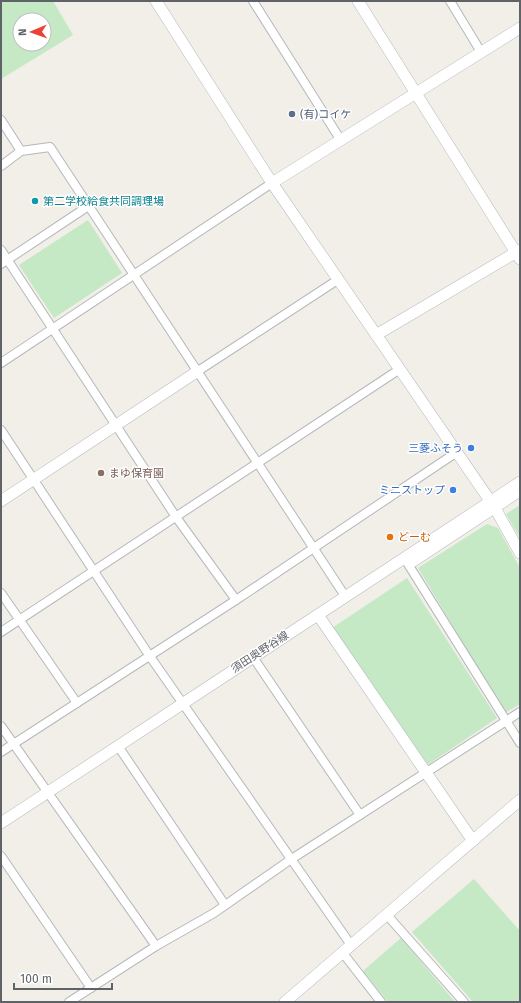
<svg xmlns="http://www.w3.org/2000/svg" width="521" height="1003" font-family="'Fira Sans','Noto Sans JP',sans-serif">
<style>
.green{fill:#c5e8c5;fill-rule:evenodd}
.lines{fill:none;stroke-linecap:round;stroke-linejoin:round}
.street-casing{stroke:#b5b8bc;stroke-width:10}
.secondary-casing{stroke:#b6babf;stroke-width:12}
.street{stroke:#fff;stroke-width:8}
.secondary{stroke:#fff;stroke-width:11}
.service-dot{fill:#5c6f8a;stroke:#fff;stroke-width:1.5}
.culture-dot{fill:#0f9aa8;stroke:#fff;stroke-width:1.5}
.shop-dot{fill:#3f7fe0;stroke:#fff;stroke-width:1.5}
.education-dot{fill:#8d6e63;stroke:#fff;stroke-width:1.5}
.food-dot{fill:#e8710a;stroke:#fff;stroke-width:1.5}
.labels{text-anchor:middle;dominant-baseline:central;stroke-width:3;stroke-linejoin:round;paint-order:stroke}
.service-label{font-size:11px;fill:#4e5e75;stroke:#fff;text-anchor:start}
.culture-label{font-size:11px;fill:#0d838f;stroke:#fff;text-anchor:start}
.shop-label{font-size:11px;fill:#366cbe;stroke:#fff;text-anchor:end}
.education-label{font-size:11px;fill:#785e54;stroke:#fff;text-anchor:start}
.food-label{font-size:11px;fill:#c56008;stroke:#fff;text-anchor:start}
.street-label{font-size:11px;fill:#5f6368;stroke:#fff}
</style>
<rect width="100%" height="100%" fill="#f1efe8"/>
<g class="green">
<path d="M 1,1 L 53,1 L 73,35 L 1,79 ZM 20,20 L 44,20 L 44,44 L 20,44 Z"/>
<path d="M 88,220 L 122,273 L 54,318 L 19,265 Z"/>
<path d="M 520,505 L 520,538 L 506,514 Z"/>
<path d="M 487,524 L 498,528 L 520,568 L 520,704 L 505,713 L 418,568 Z"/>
<path d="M 407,578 L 497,718 L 426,766 L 332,628 Z"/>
<path d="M 474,879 L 520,931 L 520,1002 L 473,1002 L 412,932 Z"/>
<path d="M 401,938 L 455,1002 L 388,1002 L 363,971 Z"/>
</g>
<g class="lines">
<defs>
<g id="street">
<path d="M 253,1 L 340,139"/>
<path d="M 450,1 L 481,52"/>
<path d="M 1,120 L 21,151"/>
<path d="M 1,166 L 21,151 L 50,147 L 345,596"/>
<path d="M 1,250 L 176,517 L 236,600"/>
<path d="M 1,264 L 90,205"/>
<path d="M 1,363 L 272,183"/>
<path d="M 198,371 L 339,279"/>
<path d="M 1,430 L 149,655 L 351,945"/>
<path d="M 408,564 L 520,743"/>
<path d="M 1,593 L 77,703"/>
<path d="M 1,632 L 400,369"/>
<path d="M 257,663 L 360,815"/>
<path d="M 1,726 L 156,946"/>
<path d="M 118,746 L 225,905"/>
<path d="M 1,752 L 236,600 L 457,452"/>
<path d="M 1,856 L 91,988"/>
<path d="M 387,915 L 464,1002"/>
<path d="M 342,952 L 381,1002"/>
<path d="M 69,1002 L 156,946 L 214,913 L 290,860 L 520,712"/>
</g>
<g id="secondary">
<path d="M 156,1 L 272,183 L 495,508 L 520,553"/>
<path d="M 358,1 L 520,259"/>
<path d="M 272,183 L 520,28"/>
<path d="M 376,335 L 520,250"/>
<path d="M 1,501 L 198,371"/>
<path d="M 412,562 L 515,494"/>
<path d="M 318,615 L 473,841"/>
<path d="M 1,823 L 520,482"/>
<path d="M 285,1002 L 520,800"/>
</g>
</defs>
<use href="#street" class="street-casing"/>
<use href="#secondary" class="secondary-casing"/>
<use href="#street" class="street"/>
<use href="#secondary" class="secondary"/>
</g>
<circle class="service-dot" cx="292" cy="114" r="4"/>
<circle class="culture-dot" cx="35" cy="201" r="4"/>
<g class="shop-dot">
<circle cx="471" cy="448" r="4"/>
<circle cx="453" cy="490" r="4"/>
</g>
<circle class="education-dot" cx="101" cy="473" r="4"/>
<circle class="food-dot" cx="390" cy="537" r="4"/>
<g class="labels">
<g class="service-label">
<text x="300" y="114">(有)コイケ</text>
</g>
<g class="culture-label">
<text x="43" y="201">第二学校給食共同調理場</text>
</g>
<g class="shop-label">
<text x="463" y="448">三菱ふそう</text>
<text x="445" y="490">ミニストップ</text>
</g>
<g class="education-label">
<text x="109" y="473">まゆ保育園</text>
</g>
<g class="food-label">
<text x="398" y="537">どーむ</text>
</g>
<g class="street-label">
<text transform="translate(260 652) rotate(-33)">須田奥野谷線</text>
</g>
</g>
<rect width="521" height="1003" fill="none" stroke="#5f6368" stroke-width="4"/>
<g transform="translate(32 32) rotate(268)"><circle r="19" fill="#ffffff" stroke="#bfc1c3"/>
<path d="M0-3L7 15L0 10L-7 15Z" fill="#ea4335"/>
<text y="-6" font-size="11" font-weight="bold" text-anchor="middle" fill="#5f6368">N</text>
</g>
<path d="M14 983v6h98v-6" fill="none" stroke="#5f6368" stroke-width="2"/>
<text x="20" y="983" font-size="12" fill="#5f6368" stroke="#ffffff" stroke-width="3" paint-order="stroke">100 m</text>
</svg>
